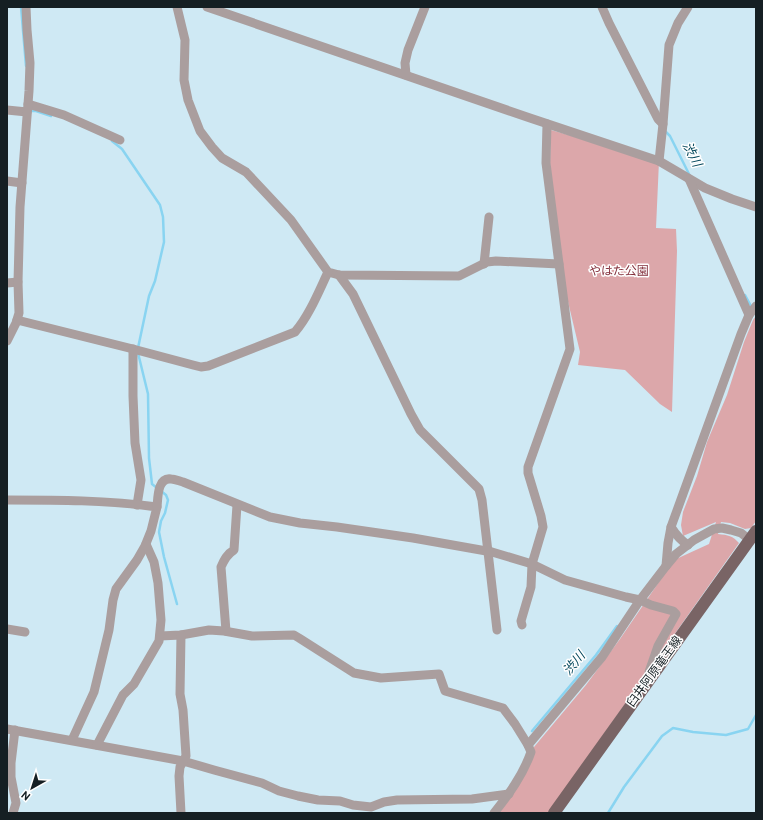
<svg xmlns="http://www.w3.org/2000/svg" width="763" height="820" font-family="Overpass,'Noto Sans JP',sans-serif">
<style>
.green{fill:#dca7aa}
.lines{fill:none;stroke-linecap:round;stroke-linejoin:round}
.stream{stroke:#89d4f1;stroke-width:2.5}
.minor{stroke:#aa9e9e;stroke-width:9}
.major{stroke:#796465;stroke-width:12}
.labels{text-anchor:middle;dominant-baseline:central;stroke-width:3;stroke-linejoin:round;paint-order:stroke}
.park-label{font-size:12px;fill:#83303c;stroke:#fff}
.street-label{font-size:12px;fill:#151f23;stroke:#fff}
.water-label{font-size:13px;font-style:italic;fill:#04485c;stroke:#fff}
</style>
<rect width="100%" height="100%" fill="#cfe9f4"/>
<g class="green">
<path d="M 551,130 L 659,161 L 656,228 L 676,229 L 677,251 L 672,412 L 660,404 L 625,370 L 578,365 L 580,352 L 559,264 L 550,163 Z"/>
<path d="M 756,316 L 756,521 L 751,528 L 745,529 L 730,523 L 721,522 L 718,534 C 728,535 733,536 739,543 L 548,813 L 497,813 L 532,755 L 534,747 L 586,685 L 620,639 L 674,560 L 709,544 L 716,522 L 683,536 L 681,525 L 683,512 L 697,476 L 707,442 L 727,395 L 744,342 L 753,320 Z"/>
</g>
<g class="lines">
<g class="stream">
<path d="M 21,7 L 26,66"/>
<path d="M 30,111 L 36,111 L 51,116"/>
<path d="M 665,131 L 670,136 L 690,176"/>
<path d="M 112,141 L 122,149 L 160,205 L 163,217 L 164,242 L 155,281 L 149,296 L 138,348"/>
<path d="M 745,295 L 752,308"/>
<path d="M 138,353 L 148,394 L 149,458 L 152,484 L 157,488"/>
<path d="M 161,491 L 166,495 L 168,500 L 165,513 L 161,521 L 159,532 L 164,557 L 177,604"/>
<path d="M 532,731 L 596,655 L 617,626"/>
<path d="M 608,813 L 624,787 L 662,736 L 673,728 L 693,732 L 726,735 L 748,729 L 756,715"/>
</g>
<g class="minor">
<path d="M 177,7 L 185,40 L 184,80 L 188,100 L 200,131 L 212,147 L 222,158 L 246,172 L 291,220 L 328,272 L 339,275 L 459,276 L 487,262 L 496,261 L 559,264"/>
<path d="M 207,7 L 530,118 L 659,161 L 705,188 L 732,199 L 756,207"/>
<path d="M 602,7 L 609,23 L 658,119 L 663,124"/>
<path d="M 406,75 L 405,63 L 408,50 L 425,7"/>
<path d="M 28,104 L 64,115 L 120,140"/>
<path d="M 7,110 L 27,112"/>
<path d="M 659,161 L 663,124 L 669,45 L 678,23 L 688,7"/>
<path d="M 689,179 L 749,315"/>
<path d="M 7,181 L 22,183"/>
<path d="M 484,264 L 489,217"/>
<path d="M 339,275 L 353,294 L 411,414 L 420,430 L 479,489 L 482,500 L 497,630"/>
<path d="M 7,283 L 18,282"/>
<path d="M 17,320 L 133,349 L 193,365 L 201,367 L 208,366 L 295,332 C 309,316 319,291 328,272"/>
<path d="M 7,341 L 16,323 L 19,313 L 18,282 L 20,207 L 29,91 L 30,63 L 27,30 L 26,7"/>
<path d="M 133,349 L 133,396 L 135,443 L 141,480 L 137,505"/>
<path d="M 7,500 C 57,500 107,500 157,507 L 151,531 L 145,546 L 137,560 L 116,589 L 113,600 L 109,630 L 94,692 L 72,740"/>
<path d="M 157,507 C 158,499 157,477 171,479 C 175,479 179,481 183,482 L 270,517 L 300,523 L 337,527 L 413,538 L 492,552 L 532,564 L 565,580 L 626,597 L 640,600 L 651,605 L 673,611 L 676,614 L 658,646 L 649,672 L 651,677"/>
<path d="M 671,527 C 676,535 680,540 688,545"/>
<path d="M 666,566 L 668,543 L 671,527 L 741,334 L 749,315 L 756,306"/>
<path d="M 522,625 L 521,621 L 531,587 L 532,564 L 543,527 L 541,516 L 528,473 L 528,467 L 570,349 L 546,163 L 547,124"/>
<path d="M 7,629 L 25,632"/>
<path d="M 226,631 L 221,567 C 224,560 227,554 234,550 L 237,505"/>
<path d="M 160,636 L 181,635 L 209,630 L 224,631 L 252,636 L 294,635 L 299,638 L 354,673 L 381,678 L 439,674 L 445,691 L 503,708 L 515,724 L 528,745 L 531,752 C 523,775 509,794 494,813"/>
<path d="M 7,729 L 183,761 L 214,770 L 262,783 L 279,791 L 298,796 L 318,800 L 340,801 L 353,805 L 371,807 L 384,802 L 397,800 L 472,799 L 509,794"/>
<path d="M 97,745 L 123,695 L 134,684 L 159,641 L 161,620 L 158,583 L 154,562 L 146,544"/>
<path d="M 528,745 L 602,657 L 640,600 L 666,566 L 676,554 L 694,540 L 714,529 L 722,528 L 731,530 L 741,533 L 750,540"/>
<path d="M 13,813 L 16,803 L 11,777 L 11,763 L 15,730"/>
<path d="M 181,813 L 179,776 L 180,767 L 186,756 L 183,710 L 180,694 L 181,635"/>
</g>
<path class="major" d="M 554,813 L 756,531"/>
</g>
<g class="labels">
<g class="park-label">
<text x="619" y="272">やはた公園</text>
</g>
<g class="street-label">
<text transform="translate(655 672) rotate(-54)">臼井阿原竜王線</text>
</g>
<g class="water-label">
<text transform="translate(691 155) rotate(63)">渋川</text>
<text transform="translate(575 664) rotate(-50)">渋川</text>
</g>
</g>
<rect width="763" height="820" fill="none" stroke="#151f23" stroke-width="16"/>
<g transform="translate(32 788) rotate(219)" stroke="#ffffff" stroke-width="3" paint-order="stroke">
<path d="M0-3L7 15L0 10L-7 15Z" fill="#151f23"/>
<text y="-6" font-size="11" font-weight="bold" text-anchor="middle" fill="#151f23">N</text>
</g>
</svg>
